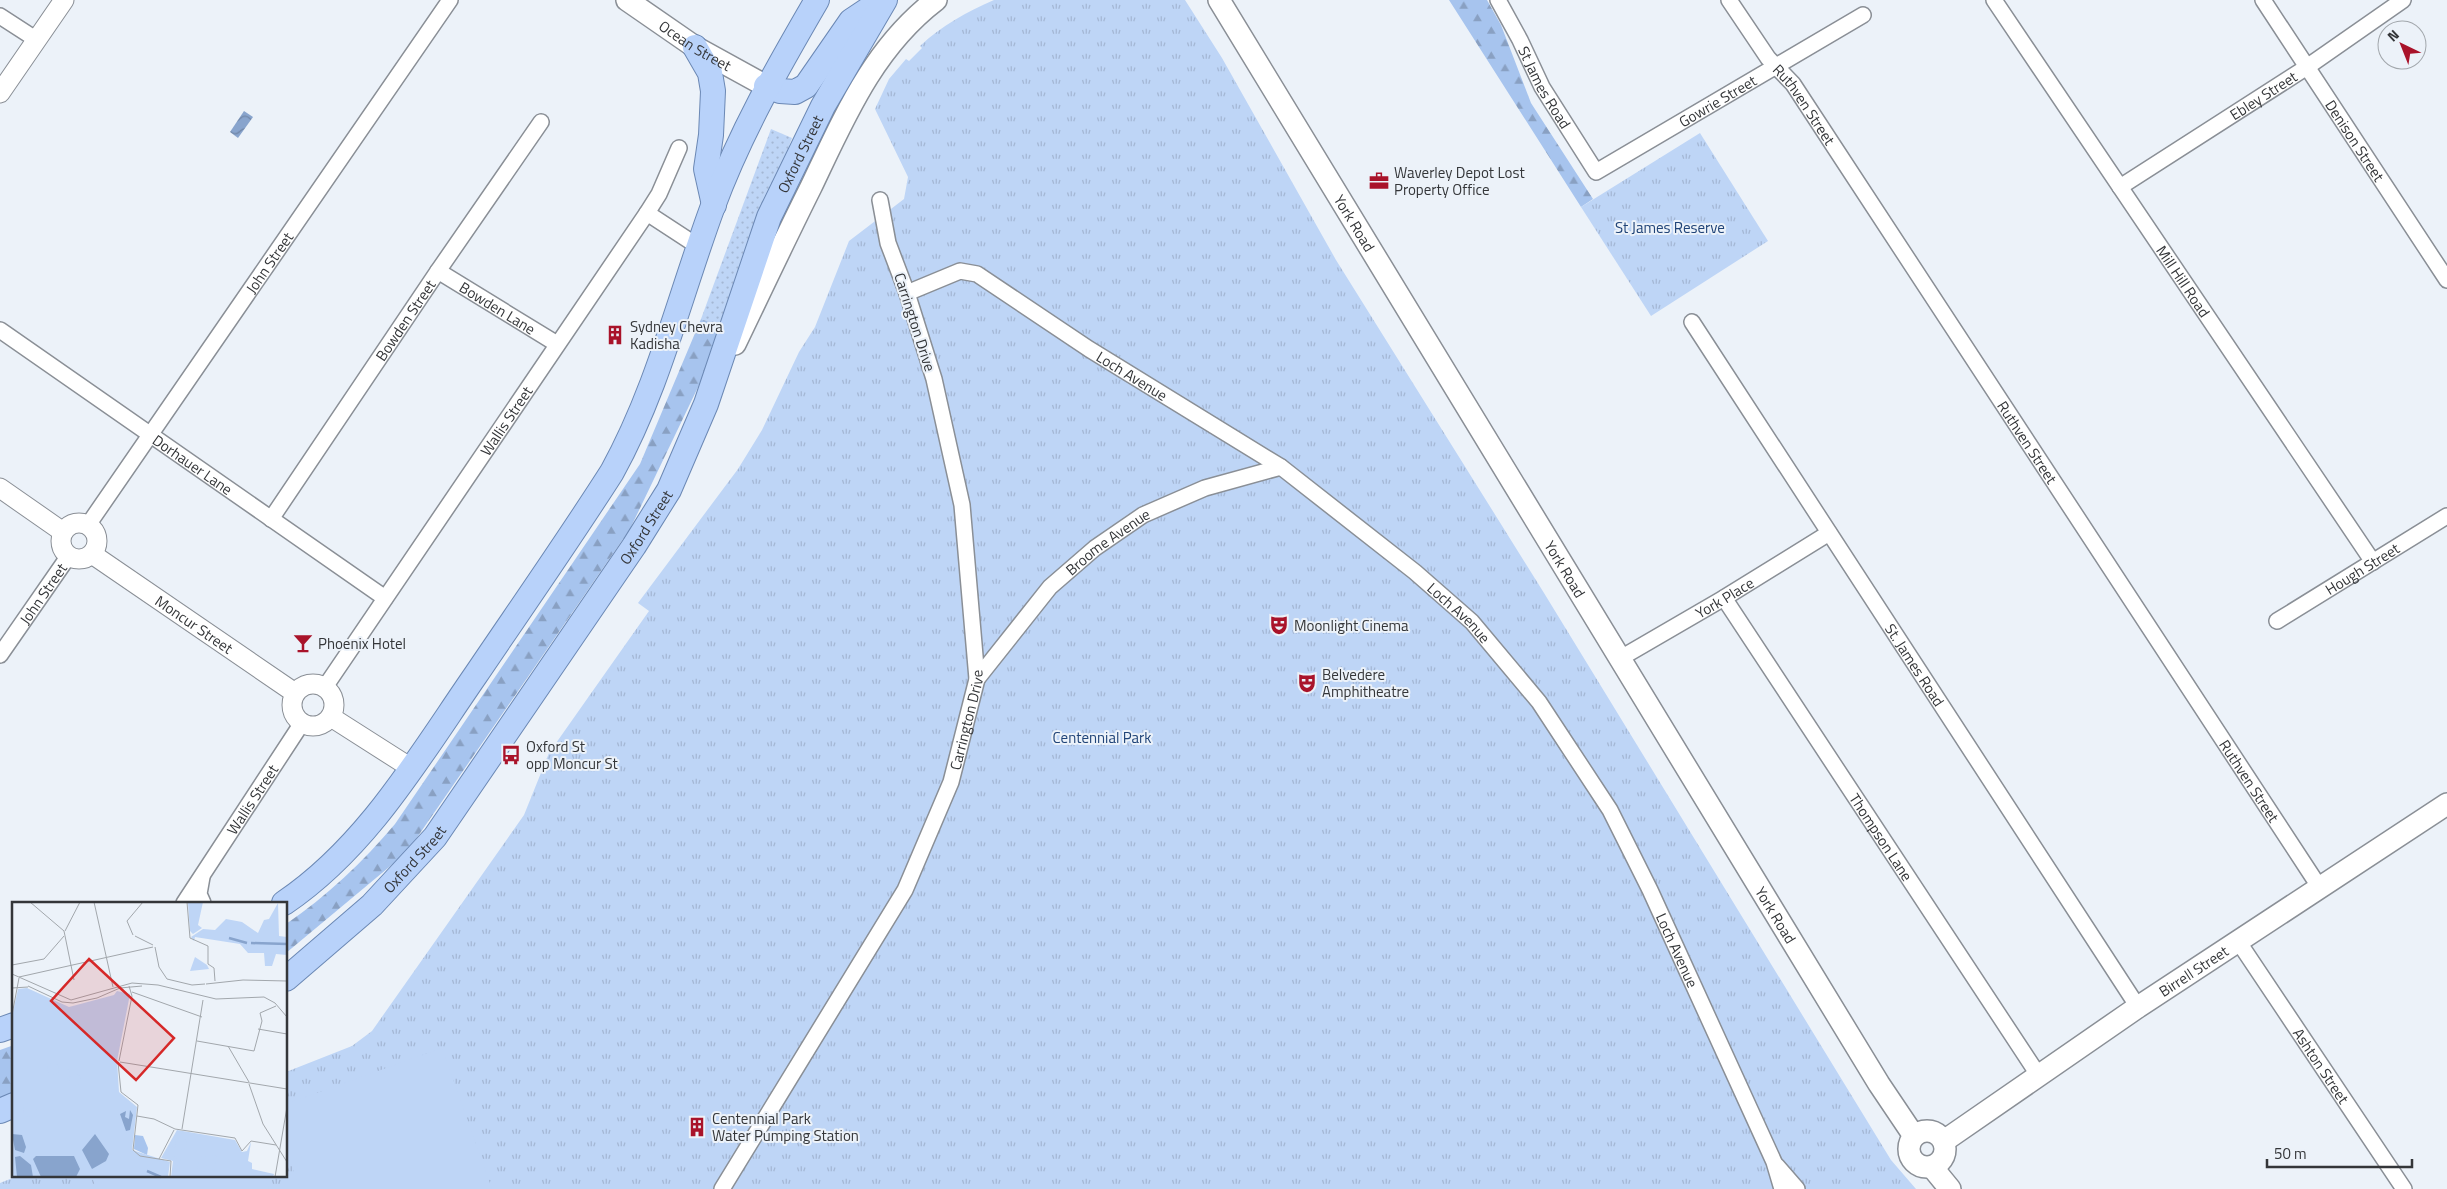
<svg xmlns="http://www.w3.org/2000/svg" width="2447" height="1189" font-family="'Titillium Web',sans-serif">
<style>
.grass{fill:url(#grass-dots)}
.forest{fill:url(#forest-firs)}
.park{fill:url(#park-tufts)}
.garden{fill:#bed5f6}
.water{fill:url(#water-waves)}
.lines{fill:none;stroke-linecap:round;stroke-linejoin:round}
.minor-casing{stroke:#8a8f96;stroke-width:18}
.tertiary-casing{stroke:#8a8f96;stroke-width:21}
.secondary-casing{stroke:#8a8f96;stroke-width:24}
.primary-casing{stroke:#6b88b4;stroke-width:26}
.minor{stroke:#fff;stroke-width:15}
.tertiary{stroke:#fff;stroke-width:19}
.secondary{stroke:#fff;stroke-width:21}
.primary{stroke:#b8d2fa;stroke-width:24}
.labels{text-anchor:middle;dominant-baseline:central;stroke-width:4;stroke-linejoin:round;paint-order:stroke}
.street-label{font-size:15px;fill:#343639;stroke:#ecf2f9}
.poi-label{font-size:15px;fill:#343639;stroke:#ecf2f9;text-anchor:start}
.park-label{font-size:15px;fill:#1f4377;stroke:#ecf2f9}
.inset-river{fill:none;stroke:#88a4cd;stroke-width:2.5}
.inset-road{fill:none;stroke:#a2a7ac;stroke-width:1}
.view{fill:#d62828;fill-opacity:0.15;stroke:#d62828;stroke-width:2.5}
.inset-edge{fill:none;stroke:#343639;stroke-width:2.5}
</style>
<defs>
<pattern id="grass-dots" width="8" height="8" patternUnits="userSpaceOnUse" patternTransform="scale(1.25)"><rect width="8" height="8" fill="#bed5f6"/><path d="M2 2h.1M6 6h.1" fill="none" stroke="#a4b7d4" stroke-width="1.8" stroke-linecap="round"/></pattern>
<pattern id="forest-firs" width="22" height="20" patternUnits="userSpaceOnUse" patternTransform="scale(1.25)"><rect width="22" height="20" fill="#a7c4ee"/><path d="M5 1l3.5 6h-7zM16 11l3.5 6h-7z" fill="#89a0c2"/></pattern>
<pattern id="park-tufts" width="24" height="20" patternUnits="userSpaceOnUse" patternTransform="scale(1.25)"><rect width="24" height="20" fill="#bed5f6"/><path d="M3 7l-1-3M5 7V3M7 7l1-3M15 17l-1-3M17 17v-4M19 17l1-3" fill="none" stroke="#a4b7d4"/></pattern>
<pattern id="water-waves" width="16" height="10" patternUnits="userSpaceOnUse" patternTransform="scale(1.25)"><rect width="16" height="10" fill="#88a4cd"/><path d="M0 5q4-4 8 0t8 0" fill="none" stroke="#7086a7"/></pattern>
</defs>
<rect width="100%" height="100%" fill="#ecf2f9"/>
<path class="grass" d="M 771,129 L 792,138 L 722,327 L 701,319 Z"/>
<g class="forest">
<path d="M 1449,0 L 1487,0 L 1501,25 L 1531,103 L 1593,199 L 1581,207 Z"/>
<path d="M 701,319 L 722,327 L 700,383 L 630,529 L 416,839 L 400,858 L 286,953 L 286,924 C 327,896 363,862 395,824 L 640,464 Z"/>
<path d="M 14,1045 L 14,1092 L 0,1098 L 0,1050 Z"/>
</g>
<g class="park">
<path d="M 994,0 L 1185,0 L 1222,58 L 1336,260 L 1544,593 L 1891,1160 L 1916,1189 L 0,1189 L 0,1183 L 20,1175 L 286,1175 L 286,1072 L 352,1046 L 372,1031 L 524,815 L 549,753 L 649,611 L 638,603 L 738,469 L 762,430 L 799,352 L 815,327 L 849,241 L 904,199 L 908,177 L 875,109 L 889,79 L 906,59 L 909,61 L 922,48 L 920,46 C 942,25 967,12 994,0 Z"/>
<path d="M 1700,133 L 1768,241 L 1651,316 L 1581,207 Z"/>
</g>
<g class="garden">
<path d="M 442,1048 L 492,1189 L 300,1189 L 286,1150 L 286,1104 Z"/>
<path d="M 264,1175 L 269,1189 L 96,1189 L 92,1176 Z"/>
</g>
<path class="water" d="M 244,111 L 253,117 L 238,138 L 230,132 Z"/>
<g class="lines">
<defs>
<g id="minor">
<path id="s1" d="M 1498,0 L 1520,40 L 1542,87 L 1596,172 L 1863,15"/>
<path id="s2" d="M 1729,0 L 1768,58 L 1793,84 L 2320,888"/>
<path id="s3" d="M 1994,0 L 2373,562"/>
<path id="s4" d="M 2263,0 L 2447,280"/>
<path d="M 0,16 L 37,40"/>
<path id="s5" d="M 2120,187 L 2307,67 L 2403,0"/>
<path d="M 647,213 L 699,247"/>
<path id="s6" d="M 438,271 L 557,344"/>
<path id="s7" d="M 907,293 L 960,271 L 977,274 L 1089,349 L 1281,467 L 1415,572 L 1472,622 L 1539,702 L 1610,810 L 1650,890 L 1774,1162 L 1782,1189"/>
<path id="s8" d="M 1692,322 L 2138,1007"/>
<path id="s9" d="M 0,330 L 385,598"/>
<path id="s10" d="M 271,519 L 438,271 L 541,122"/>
<path id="s11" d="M 88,525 L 450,0"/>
<path id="s12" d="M 1724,598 L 2039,1076"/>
<path id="s13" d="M 2277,621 L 2447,516"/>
<path id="s14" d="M 0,655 L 68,557"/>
<path id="s15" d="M 1619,659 L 1724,598 L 1829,533"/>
<path id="s16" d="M 977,679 L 1050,587 L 1095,548 L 1143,515 L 1205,488 L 1281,467"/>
<path id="s17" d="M 325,687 L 647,213 L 659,194 L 679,148"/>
<path d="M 202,877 L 199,894 L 203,903"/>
<path id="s18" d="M 184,903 L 302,723"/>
<path id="s19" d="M 2238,941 L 2404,1189"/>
<path d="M 1777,1166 L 1797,1189"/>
<path id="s20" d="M 722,1189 L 905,890 L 951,782 L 977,679 L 962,505 L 934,379 L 907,293 L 888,243 L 880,200"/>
</g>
<g id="tertiary">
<path d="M 0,93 L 64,0"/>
<path d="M 0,488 L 63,532"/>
<circle cx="79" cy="541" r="18"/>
<path id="s21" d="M 92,554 L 295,693"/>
<circle cx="313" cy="705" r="21"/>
<path d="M 331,717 L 411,768"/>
</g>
<g id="secondary">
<path id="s22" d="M 627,0 L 695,47 L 766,86"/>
<path id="s23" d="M 1219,0 L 1879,1084 L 1914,1136"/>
<path d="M 735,344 C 760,292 785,239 811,187 C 844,118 873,48 936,0"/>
<circle cx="1927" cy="1149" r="18"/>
<path id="s24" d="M 1944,1141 L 2138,1007 L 2447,804"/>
<path d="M 1932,1167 L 1950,1189"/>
</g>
<g id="primary">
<path d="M 695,47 L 710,73 L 713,91 L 711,135 L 706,169 L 714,205"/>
<path d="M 766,86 L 780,91 L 795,92 L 806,86 L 851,21 L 881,1"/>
<path d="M 284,903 C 367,847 419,757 475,676 C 521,608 568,541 612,472 C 658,389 680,295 713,206 C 740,133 778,67 817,0"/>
<path id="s25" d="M 286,979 L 372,905 L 435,837 L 634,546 L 669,490 L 706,404 L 769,217 L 823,106 L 885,0"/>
<path d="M 0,1030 L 14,1025"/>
<path d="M 0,1111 L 14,1105"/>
</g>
</defs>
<use href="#minor" class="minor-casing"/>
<use href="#tertiary" class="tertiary-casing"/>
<use href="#secondary" class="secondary-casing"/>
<use href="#primary" class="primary-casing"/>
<use href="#minor" class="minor"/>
<use href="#tertiary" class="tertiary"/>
<use href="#secondary" class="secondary"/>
<use href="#primary" class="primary"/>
</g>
<defs>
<symbol id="office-bare" viewBox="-9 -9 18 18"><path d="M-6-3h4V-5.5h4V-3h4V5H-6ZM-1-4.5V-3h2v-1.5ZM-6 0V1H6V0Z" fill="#a9132a" stroke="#ecf2f9" stroke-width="2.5" paint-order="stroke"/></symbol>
<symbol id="building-bare" viewBox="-9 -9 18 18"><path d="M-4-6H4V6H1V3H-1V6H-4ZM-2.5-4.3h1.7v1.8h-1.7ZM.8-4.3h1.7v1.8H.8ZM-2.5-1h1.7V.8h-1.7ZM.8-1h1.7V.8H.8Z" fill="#a9132a" stroke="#ecf2f9" stroke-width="2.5" paint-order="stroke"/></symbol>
<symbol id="theatre-bare" viewBox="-9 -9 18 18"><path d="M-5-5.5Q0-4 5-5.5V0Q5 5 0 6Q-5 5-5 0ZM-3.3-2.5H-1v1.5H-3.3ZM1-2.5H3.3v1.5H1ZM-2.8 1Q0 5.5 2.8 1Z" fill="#a9132a" stroke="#ecf2f9" stroke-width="2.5" paint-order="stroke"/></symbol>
<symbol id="bar-bare" viewBox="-9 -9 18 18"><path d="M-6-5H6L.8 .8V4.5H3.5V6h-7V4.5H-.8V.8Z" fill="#a9132a" stroke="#ecf2f9" stroke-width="2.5" paint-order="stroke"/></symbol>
<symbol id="bus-bare" viewBox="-9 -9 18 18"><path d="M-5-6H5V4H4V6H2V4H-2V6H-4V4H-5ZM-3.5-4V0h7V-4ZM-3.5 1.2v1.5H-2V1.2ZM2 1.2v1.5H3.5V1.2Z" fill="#a9132a" stroke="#ecf2f9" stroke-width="2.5" paint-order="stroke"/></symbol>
</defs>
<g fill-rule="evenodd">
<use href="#office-bare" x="1365" y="167" width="28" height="28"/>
<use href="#building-bare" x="601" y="321" width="28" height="28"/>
<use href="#theatre-bare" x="1265" y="611" width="28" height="28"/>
<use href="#bar-bare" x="289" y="629" width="28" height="28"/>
<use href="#theatre-bare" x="1293" y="669" width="28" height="28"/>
<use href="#bus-bare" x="497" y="741" width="28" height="28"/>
<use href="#building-bare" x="683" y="1113" width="28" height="28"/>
</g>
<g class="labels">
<g class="street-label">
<text stroke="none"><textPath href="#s22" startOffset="82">Ocean Street</textPath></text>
<text stroke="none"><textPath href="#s1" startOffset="99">St James Road</textPath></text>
<text stroke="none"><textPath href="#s5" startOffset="170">Ebley Street</textPath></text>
<text stroke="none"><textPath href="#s1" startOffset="339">Gowrie Street</textPath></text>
<text stroke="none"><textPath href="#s2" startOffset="129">Ruthven Street</textPath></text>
<text stroke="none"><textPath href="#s4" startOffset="168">Denison Street</textPath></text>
<text stroke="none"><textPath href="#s25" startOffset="986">Oxford Street</textPath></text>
<text stroke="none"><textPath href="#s23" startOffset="261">York Road</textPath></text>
<text stroke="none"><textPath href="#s11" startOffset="319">John Street</textPath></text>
<text stroke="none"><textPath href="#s3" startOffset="339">Mill Hill Road</textPath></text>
<text stroke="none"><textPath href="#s6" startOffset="70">Bowden Lane</textPath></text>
<text stroke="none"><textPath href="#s10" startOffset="240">Bowden Street</textPath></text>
<text transform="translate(915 322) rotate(72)">Carrington Drive</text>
<text stroke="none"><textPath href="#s7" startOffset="260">Loch Avenue</textPath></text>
<text stroke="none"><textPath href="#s17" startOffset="322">Wallis Street</textPath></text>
<text stroke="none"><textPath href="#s2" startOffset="534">Ruthven Street</textPath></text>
<text stroke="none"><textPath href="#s9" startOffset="235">Dorhauer Lane</textPath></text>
<text stroke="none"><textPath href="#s25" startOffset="581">Oxford Street</textPath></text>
<text stroke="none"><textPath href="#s16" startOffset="191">Broome Avenue</textPath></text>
<text stroke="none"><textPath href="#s23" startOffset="666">York Road</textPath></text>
<text stroke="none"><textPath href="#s13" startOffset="100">Hough Street</textPath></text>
<text stroke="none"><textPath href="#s14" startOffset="75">John Street</textPath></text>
<text stroke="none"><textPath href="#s15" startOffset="122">York Place</textPath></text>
<text stroke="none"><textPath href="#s7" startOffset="665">Loch Avenue</textPath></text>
<text stroke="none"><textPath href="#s21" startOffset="124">Moncur Street</textPath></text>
<text stroke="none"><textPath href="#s8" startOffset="409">St. James Road</textPath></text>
<text stroke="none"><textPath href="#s20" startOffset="532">Carrington Drive</textPath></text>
<text stroke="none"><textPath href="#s2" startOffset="939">Ruthven Street</textPath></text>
<text stroke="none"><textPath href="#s18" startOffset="124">Wallis Street</textPath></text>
<text stroke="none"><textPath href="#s12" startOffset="286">Thompson Lane</textPath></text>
<text stroke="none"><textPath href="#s25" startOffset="176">Oxford Street</textPath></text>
<text stroke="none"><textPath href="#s23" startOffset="1071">York Road</textPath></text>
<text stroke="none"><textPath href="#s7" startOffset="1070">Loch Avenue</textPath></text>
<text stroke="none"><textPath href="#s24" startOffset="302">Birrell Street</textPath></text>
<text stroke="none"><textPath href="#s19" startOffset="150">Ashton Street</textPath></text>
</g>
<g class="poi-label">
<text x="1394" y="172">Waverley Depot Lost<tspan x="1394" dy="17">Property Office</tspan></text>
<text x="630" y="326">Sydney Chevra<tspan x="630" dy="17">Kadisha</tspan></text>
<text x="1294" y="625">Moonlight Cinema</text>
<text x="318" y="643">Phoenix Hotel</text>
<text x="1322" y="674">Belvedere<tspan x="1322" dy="17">Amphitheatre</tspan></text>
<text x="526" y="746">Oxford St<tspan x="526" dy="17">opp Moncur St</tspan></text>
<text x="712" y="1118">Centennial Park<tspan x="712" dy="17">Water Pumping Station</tspan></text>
</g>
<g class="park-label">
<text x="1670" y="227">St James Reserve</text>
<text x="1102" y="737">Centennial Park</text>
</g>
</g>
<g transform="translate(12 902)">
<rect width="275" height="275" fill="#ecf2f9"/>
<path d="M 123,233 L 131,234 L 136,246 L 135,253 L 122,247 Z" fill="#a7c4ee"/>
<path d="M 191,0 L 186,23 L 190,26 L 181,32 L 178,29 L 176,1 ZM 266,1 L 267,34 L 275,35 L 275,53 L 264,52 L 260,64 L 253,64 L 252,51 L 236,51 L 228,42 L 183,35 L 182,39 L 179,35 L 191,27 L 203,28 L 214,17 L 230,20 L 246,31 L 252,18 L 257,17 ZM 183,55 L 195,63 L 197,67 L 178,69 ZM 15,86 L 57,105 L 102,93 L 105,89 L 118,92 L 105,159 L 107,190 L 125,205 L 120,248 L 158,260 L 156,275 L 0,275 L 0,115 L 6,87 ZM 165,228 L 223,238 L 230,250 L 235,249 L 239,240 L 236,259 L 240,261 L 240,267 L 262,272 L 261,275 L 159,275 L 161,259 L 149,256 Z" fill="#bed5f6"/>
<path d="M35 167a6 6 0 1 1 12 0a6 6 0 1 1-12 0ZM46 172a6 6 0 1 1 12 0a6 6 0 1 1-12 0ZM57 178a6 6 0 1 1 12 0a6 6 0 1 1-12 0ZM11 208a7 7 0 1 1 14 0a7 7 0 1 1-14 0ZM163 242a6 6 0 1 1 12 0a6 6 0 1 1-12 0ZM 160,244 L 173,250 L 170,268 L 176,270 L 176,275 L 169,275 L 170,269 L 163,267 L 169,258 L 156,252 ZM 197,253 L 205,254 L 202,268 L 195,267 L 195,263 L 194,270 L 185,268 L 188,254 L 197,255 Z" fill="#bed5f6"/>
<path d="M 118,208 L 121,213 L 118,228 L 114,229 L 108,212 L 114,209 L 113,215 L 117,217 ZM 0,232 L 10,233 L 14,245 L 12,251 L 3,248 ZM 83,232 L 97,252 L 94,259 L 80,267 L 70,248 ZM 8,254 L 19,263 L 21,275 L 5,275 L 3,255 ZM 24,254 L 62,254 L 68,267 L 64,275 L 29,275 L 21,257 Z" fill="#88a4cd"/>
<path class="inset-river" d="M 217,36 L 235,41M 239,41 L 275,42M 135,269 L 149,275"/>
<path class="inset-road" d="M 18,0 L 52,29M 82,0 L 101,85M 175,0 L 178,36 L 196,44 L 196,62 L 202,66 L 203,79M 52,29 L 62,78M 53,29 L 68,0M 121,33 L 115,19 L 131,0M 123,34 L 141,43M 143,45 L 147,65 L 155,77 L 180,83 L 193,82M 0,63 L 32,57 L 52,34M 0,72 L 59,98 L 120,81 L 146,83 L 204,97 L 252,95 L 263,101 L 275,115M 7,75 L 141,45M 194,82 L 231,78 L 275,79M 16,84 L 50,100 L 61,101 L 85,96 L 108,86 L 130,84M 0,86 L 16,85M 120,90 L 190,115M 248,111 L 264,104M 0,113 L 7,76M 246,127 L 275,132M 185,139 L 242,149 L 250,119 L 248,111M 216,144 L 237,180M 107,159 L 120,94 L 117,84M 106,160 L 109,190 L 126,203 L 121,248 L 128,254 L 159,259 L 158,275M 108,160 L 275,187M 237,182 L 251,222 L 275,260M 125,214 L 142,217 L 163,227 L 223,236 L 230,249 L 239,239 L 264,243M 170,227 L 191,98M 147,257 L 162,228M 263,275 L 275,205"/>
<path class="view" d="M 77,57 L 162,136 L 124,178 L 39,99 Z"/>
<rect width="275" height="275" class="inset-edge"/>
</g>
<g transform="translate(2402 45) rotate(317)"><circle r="24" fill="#ecf2f9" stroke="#a2a7ac"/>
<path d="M0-4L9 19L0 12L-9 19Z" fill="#a9132a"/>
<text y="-8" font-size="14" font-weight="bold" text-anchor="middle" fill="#343639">N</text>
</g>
<path d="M2267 1159v8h145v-8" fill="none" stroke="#343639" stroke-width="2.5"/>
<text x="2274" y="1159" font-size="15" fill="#343639" stroke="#ecf2f9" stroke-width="4" paint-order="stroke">50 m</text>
</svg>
